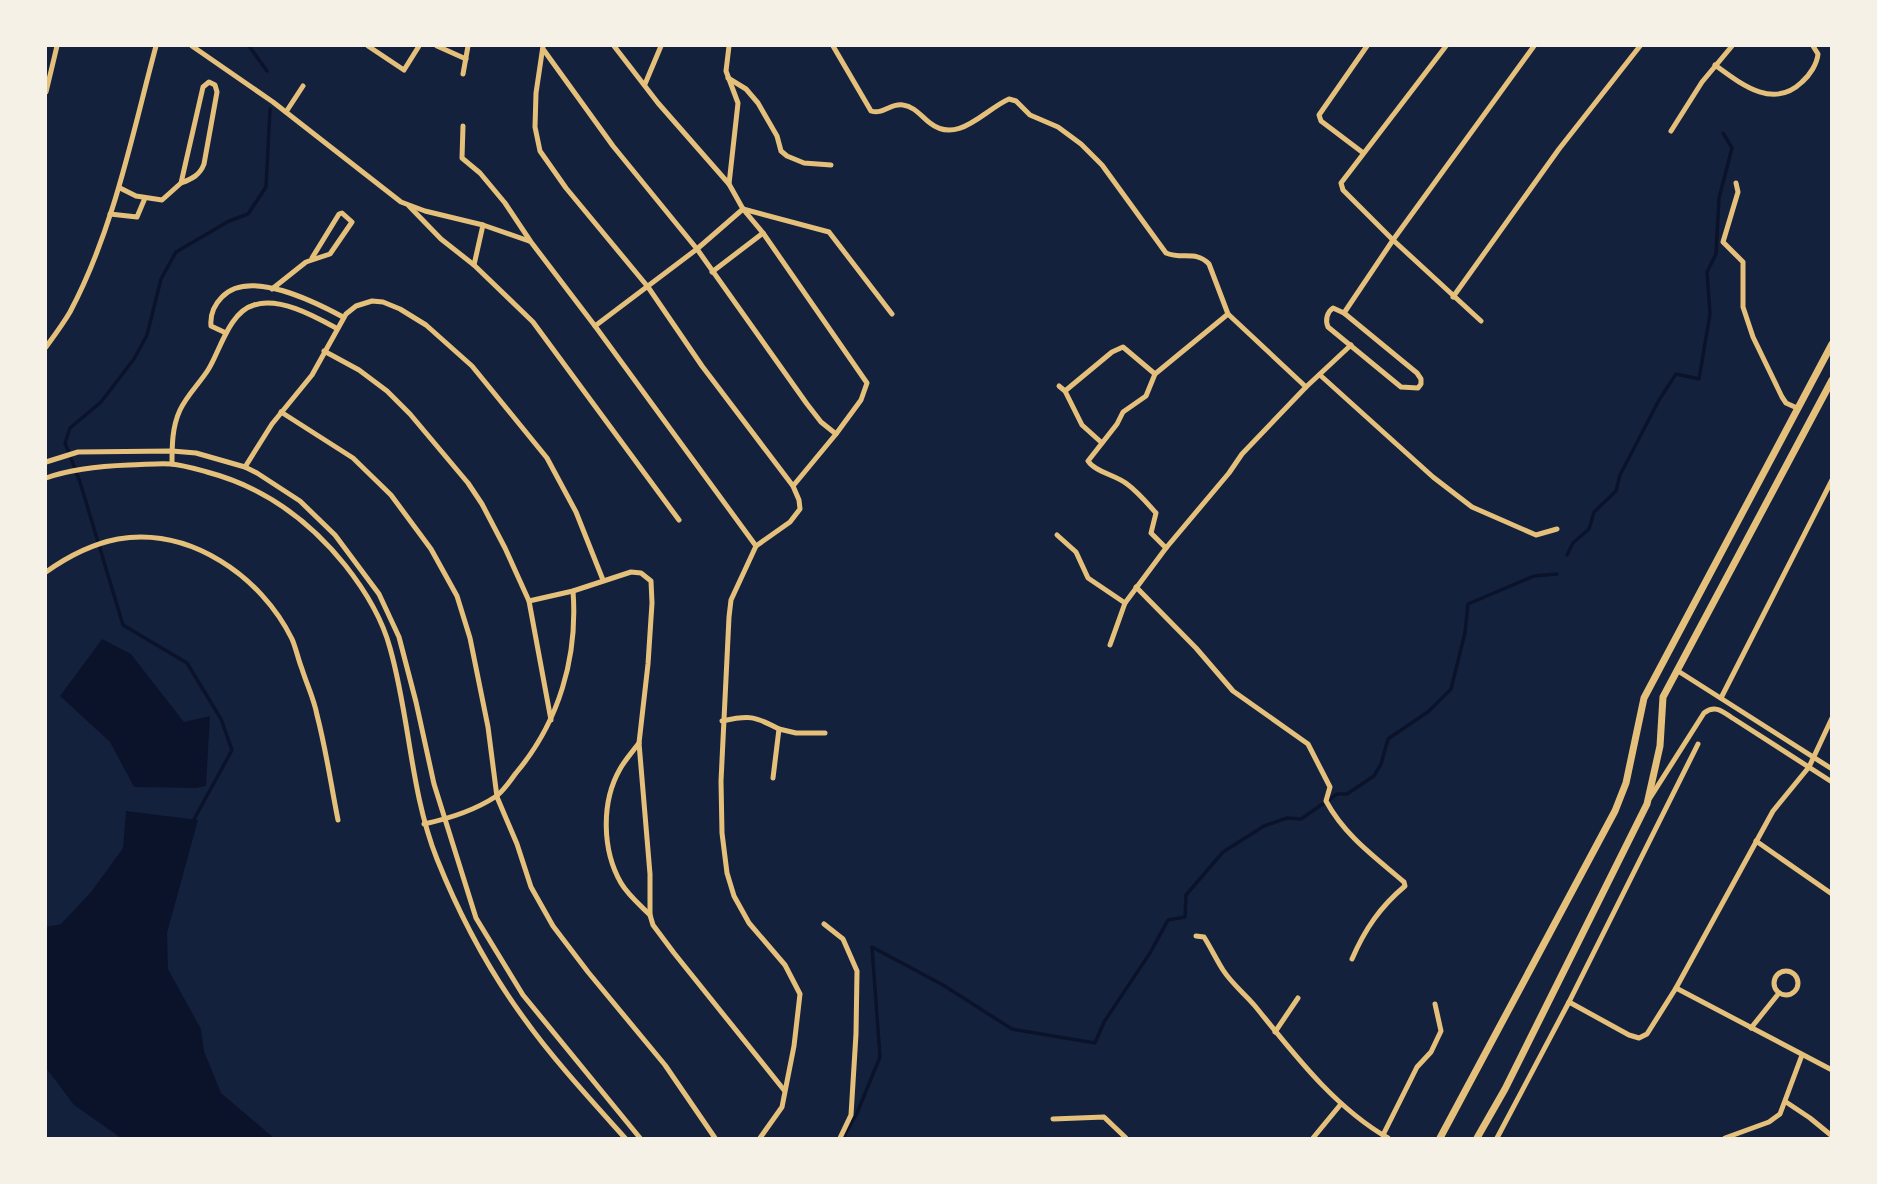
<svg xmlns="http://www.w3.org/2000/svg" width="1877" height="1184" font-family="'Golos Text',sans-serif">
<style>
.water{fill:#0b132b}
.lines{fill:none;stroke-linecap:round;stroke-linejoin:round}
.stream{stroke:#0b132b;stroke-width:3.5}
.minor{stroke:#e5c07b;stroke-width:5}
.secondary{stroke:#e5c07b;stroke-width:7}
</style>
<rect width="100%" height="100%" fill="#14213d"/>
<g class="water">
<path d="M 102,639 L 131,654 L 184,722 L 210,716 L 206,786 L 196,788 L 134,787 L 110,742 L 60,696 Z"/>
<path d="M 126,811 L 198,820 L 167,933 L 168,969 L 201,1029 L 204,1051 L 221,1093 L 274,1138 L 121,1138 L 74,1105 L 46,1068 L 46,927 L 61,924 L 91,892 L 123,848 Z"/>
</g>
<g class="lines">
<g class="stream">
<path d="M 249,46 L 267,71"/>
<path d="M 1567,555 L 1573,543 L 1589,529 L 1594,512 L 1616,491 L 1620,475 L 1659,400 L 1676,374 L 1699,379 L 1710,314 L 1707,272 L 1716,254 L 1719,198 L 1732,148 L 1723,133"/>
<path d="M 192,823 L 232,750 L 221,719 L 187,663 L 123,625 L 80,482 L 65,443 L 70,428 L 101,402 L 134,359 L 147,335 L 161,279 L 176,252 L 229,221 L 248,214 L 266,187 L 270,109"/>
<path d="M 843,1138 L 857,1113 L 880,1057 L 872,947 L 943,985 L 1012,1029 L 1095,1043 L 1104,1022 L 1150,953 L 1168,920 L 1185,917 L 1186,895 L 1223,852 L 1264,826 L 1287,818 L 1301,819 L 1337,794 L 1347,794 L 1374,776 L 1381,764 L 1388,739 L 1429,711 L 1451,689 L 1465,633 L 1468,604 L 1534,576 L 1557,574"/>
</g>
<g class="minor">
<path d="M 192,46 L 273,102 L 401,202 L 425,211 L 483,225 L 529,241"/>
<path d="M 368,46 L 404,70 L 419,46"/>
<path d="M 437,46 L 466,59"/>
<path d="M 543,46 L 536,93 L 535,127 L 540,151 L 566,188 L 648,287 L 702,366 L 793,486 L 799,500 L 800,509 L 790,522 L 756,546 L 731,600 L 729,617 L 721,781 L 722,833 L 727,873 L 734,896 L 749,923 L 785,965 L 800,994 L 794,1046 L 782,1107 L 760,1138"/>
<path d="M 729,46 L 726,71 L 738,103 L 729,184"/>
<path d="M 833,46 L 871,111 C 883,115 890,103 903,105 C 914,106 922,117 930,123 C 958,145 984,110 1009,99 L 1016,101 L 1030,115 L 1058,127 L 1081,144 L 1102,165 L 1166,253 C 1182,260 1196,250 1209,264 L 1228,314 L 1306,387"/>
<path d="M 1446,46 L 1341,183 L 1343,190 L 1393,240 L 1481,321"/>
<path d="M 543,49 L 613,146 L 697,249 L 807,404 L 821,422 L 836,434 L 861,400 L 867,383 L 763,233 L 743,209 L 729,184 L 658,103 L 614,46"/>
<path d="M 1715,65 C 1741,84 1773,110 1802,82 C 1810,75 1817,64 1818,54 L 1813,46"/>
<path d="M 463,74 L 468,46"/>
<path d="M 728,78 L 746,89 L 758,103 L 777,136 L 781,151 L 787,156 L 804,163 L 831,165"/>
<path d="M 209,82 L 215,85 L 217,92 L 204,164 C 200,175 192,179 181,183 L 203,87 Z"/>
<path d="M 645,84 L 661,46"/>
<path d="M 46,92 L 57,46"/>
<path d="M 286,112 L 303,86"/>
<path d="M 463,126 L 462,158 L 480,173 L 505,203 L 531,242 L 595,326 L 756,546"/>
<path d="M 1671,131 L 1702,82 L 1732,46"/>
<path d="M 1362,152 L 1321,121 L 1319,115 L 1367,46"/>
<path d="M 1736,183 L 1738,192 L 1723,242 L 1743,262 L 1743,307 L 1753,337 L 1782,397 L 1786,403 L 1797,408"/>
<path d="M 120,188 L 136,196 L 162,200 L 181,183"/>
<path d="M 409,206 L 441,239 L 474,265 L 533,322 L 679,520"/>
<path d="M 743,209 L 829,232 L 892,314"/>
<path d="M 110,214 L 137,217 L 145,198"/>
<path d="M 474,265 L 483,225"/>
<path d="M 712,272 L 763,233"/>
<path d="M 272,289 L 306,262 L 330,254 L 352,222 L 342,213 L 339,214 L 312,258"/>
<path d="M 1453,297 L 1559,149 L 1640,46"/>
<path d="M 1333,308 L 1344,313 L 1417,373 L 1421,379 L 1421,384 L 1418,388 L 1401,387 L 1328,327 C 1325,320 1327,312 1333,308 Z"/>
<path d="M 1344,313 L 1393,240 L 1534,46"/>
<path d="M 595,326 L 697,249 L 743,209"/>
<path d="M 226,333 L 211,326 C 210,315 214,305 222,297 C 249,268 315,302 343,317"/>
<path d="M 46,347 C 54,336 63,324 70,312 C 114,229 132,135 156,46"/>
<path d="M 324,351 L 359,370 L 387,391 L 410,414 L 468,483 L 482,504 L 505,548 L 529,601 L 551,720"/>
<path d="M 1320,375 L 1433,477 L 1472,507 L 1536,535 L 1557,529"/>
<path d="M 1059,386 L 1065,391 L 1082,425 L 1102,443"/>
<path d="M 1065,391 L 1112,352 L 1123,347 L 1155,374"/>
<path d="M 281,412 L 353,458 L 391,495 L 431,549 L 457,596 L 470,638 L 488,727 L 497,797 L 517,844 L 531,887 L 553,926 L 588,972 L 665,1065 L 715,1138"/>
<path d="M 46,462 L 78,452 L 172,451 L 196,453 L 245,467 L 257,473 L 300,501 L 335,535 L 379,594 L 399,637 L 416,702 L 434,784 L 476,918 L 523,995 L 640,1138"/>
<path d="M 172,464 C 172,446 172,427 180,410 C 187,395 199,384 208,370 C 220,351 229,312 254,305 C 280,297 314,316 336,328"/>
<path d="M 245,467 L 272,424 L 312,375 L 346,314 L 356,306 L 372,301 L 383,302 L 400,309 L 426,325 L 472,366 L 547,458 L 576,512 L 603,580"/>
<path d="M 46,478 C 71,469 102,466 129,465 C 143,465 157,463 171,464 C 183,465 196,469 207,472 C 264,487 308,519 345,565 C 364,589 382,618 390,648 C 410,718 410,791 437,859 C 459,914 488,969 523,1017 C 553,1059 590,1099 625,1138"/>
<path d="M 793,486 L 836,434"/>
<path d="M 1057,535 L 1076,552 L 1088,578 L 1125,603"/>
<path d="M 1166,548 L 1151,533 L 1156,513 C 1147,503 1138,492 1127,484 C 1116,475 1095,472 1088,461 L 1117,424 L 1123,412 L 1146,396 L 1155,374 L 1228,314"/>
<path d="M 46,572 C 67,557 92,544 118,539 C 190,527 261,576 292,639 C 296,648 298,659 302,669 C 307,685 314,699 317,715 C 326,749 331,785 338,820"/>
<path d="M 1136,587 L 1196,648 L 1233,691 L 1308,744 L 1330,787 L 1326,801 C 1345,836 1375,857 1404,882 L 1405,886 C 1380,907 1365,929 1352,959"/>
<path d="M 529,601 L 573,591 L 631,572 L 641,573 L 651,581 L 652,603 L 648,664 L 639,743 L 650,874 L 650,915 L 653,925 L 674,953 L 784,1090"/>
<path d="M 1110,645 L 1125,603 L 1166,548 L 1229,473 L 1242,454 L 1306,387 L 1351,345"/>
<path d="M 1678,671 L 1832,769"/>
<path d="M 1721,698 L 1832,480"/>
<path d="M 722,721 C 750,715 754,716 779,729 L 773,778"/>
<path d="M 779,729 L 796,733 L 825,733"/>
<path d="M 639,743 C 633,751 625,760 620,769 C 601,802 602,850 621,883 C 628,895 640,905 650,915"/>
<path d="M 1650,798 L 1704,713 C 1716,704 1723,712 1734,719 L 1832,782"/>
<path d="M 424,824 C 447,819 475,810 495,797 C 503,792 510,781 516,773 C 559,722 578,657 573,591"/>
<path d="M 1756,841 L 1832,894"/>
<path d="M 824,924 L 843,939 L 857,971 L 856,1034 L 851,1115 L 840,1138"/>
<path d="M 1196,936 L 1204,937 C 1211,948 1216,959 1223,970 C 1232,984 1245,994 1255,1006 C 1294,1054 1334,1107 1388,1138"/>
<circle cx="1786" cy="983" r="12"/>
<path d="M 1676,988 L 1832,1070"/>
<path d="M 1569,1002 L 1629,1035 L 1639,1038 L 1647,1034 L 1676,988 L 1773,811 L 1809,767 L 1832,718"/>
<path d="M 1751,1028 L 1779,993"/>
<path d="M 1275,1032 L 1298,998"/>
<path d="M 1786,1102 L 1810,1118 L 1832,1136"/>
<path d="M 1053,1119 L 1104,1117 L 1126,1138"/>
<path d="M 1383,1135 L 1417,1067 L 1431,1052 L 1441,1031 L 1435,1004"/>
<path d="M 1313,1138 L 1341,1104"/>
<path d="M 1497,1138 L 1569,1002 L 1698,744"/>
<path d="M 1725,1138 L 1769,1122 L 1780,1114 L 1802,1055"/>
</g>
<g class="secondary">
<path d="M 1440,1138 L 1615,811 L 1626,783 L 1644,698 L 1832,344"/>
<path d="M 1477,1138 L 1505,1089 L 1647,804 L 1660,746 L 1663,697 L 1832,380"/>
</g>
</g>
<rect width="1877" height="1184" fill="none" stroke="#f6f1e7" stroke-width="94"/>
</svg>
